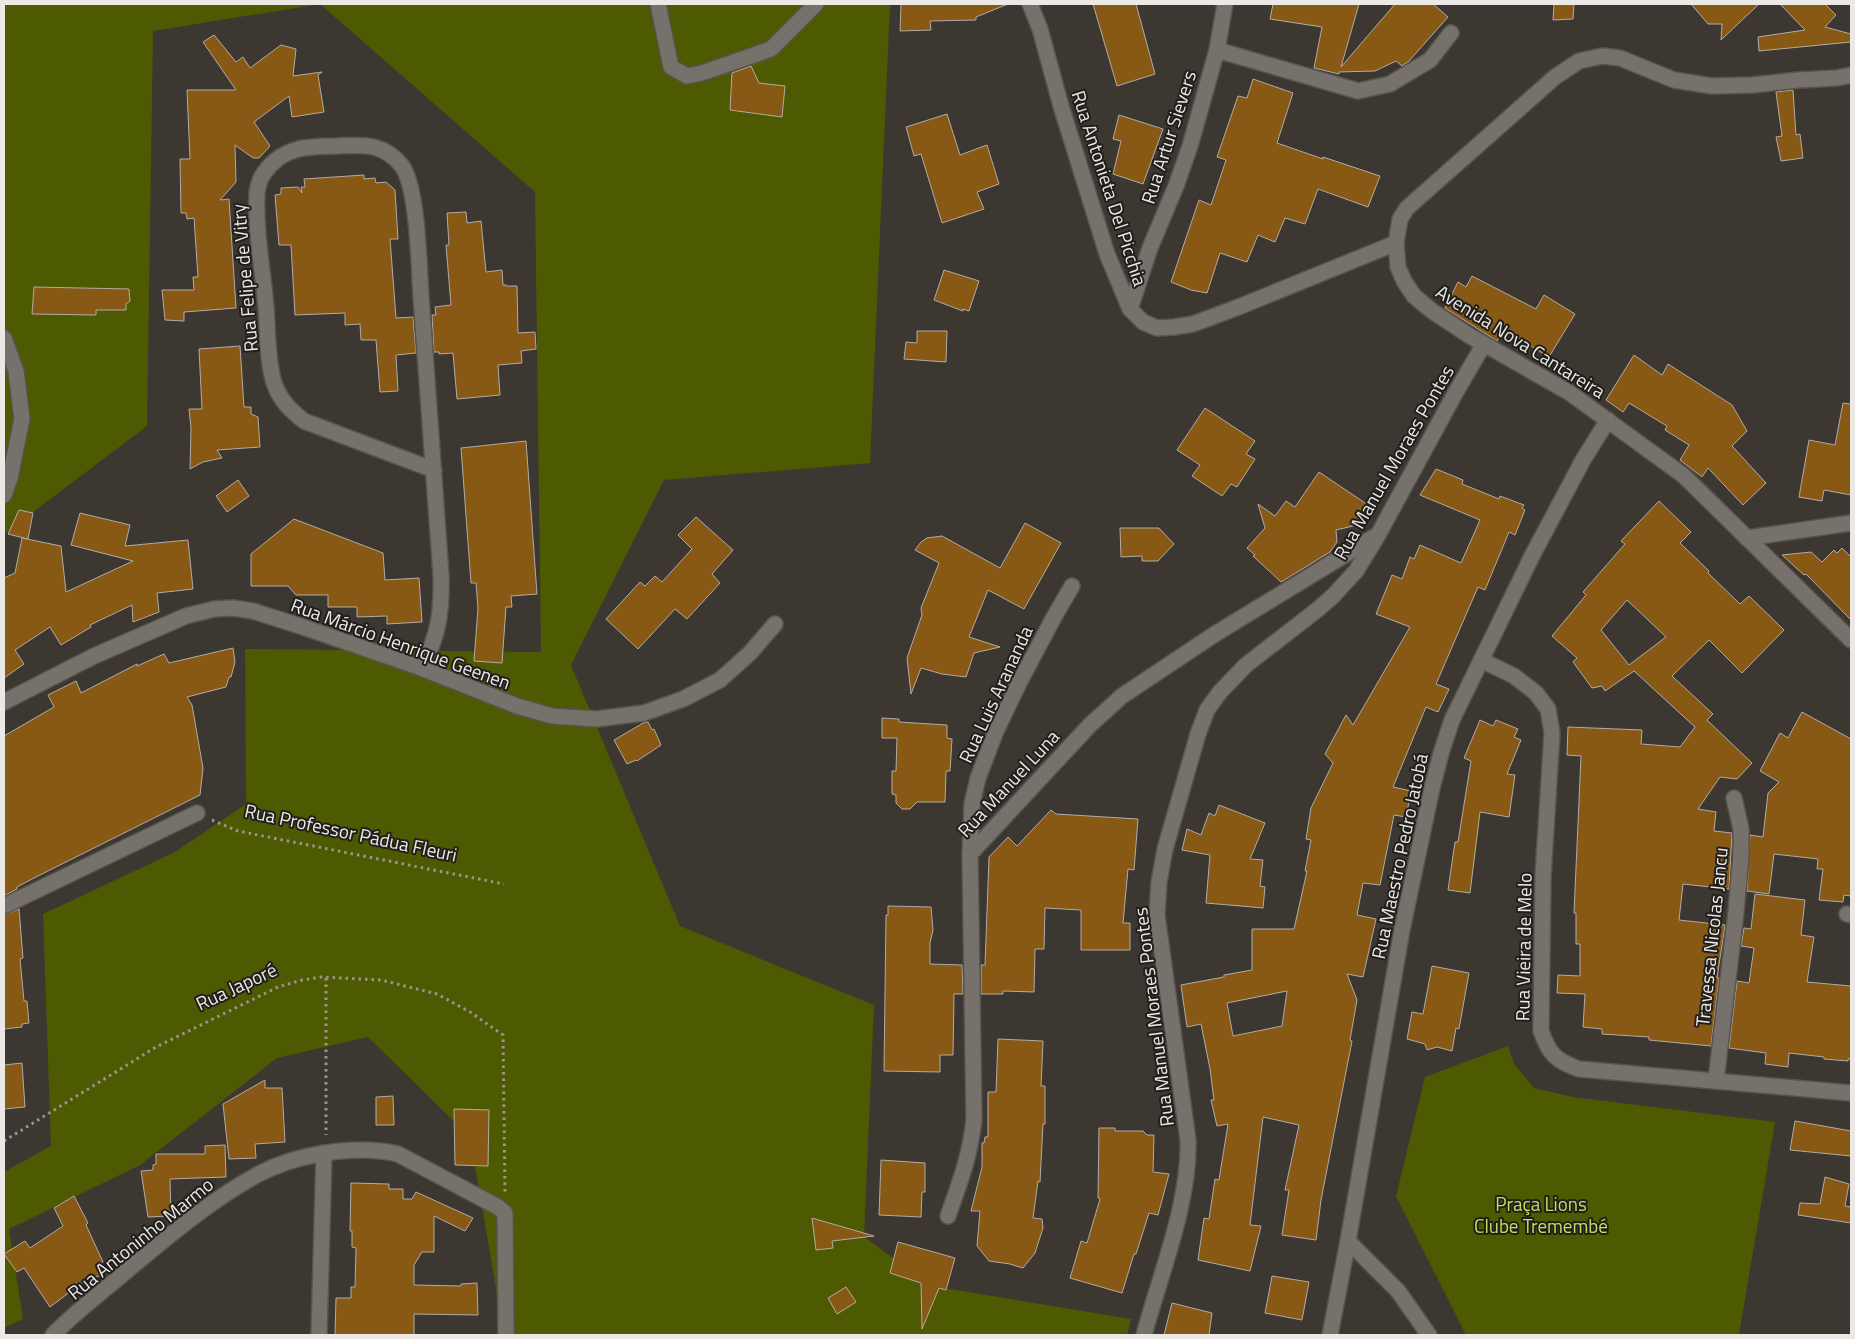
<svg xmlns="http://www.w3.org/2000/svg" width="1855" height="1339" font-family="'Titillium Web',sans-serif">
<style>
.green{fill:#4e5a02}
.building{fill:#885915;stroke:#b2aca5;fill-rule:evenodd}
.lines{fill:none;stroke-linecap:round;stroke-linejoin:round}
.minor-casing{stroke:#57534e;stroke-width:18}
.path{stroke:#999590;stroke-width:3;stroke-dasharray:2.5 4;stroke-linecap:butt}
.minor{stroke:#77716b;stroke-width:15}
.labels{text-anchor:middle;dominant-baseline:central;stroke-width:4;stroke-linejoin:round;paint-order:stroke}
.street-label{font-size:19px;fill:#ebe8e5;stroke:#211f1c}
.park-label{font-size:19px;fill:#c7dd5d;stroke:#211f1c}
</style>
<rect width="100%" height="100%" fill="#3c3731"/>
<g class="green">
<path d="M 4,4 L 890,4 L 870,463 L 664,480 L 571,665 L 680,926 L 874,1005 L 864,1237 L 932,1286 L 1131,1319 L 1127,1335 L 504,1335 L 470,1137 L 368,1037 L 277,1058 L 140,1165 L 9,1229 L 23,1319 L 4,1328 L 4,1172 L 51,1146 L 43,914 L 175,852 L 246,804 L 245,649 L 541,652 L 535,192 L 320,4 L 153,31 L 147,426 L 4,534 Z"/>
<path d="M 1508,1046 L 1514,1064 L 1534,1088 L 1573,1097 L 1775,1122 L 1739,1335 L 1466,1335 L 1396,1196 L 1425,1077 Z"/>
</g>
<g class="building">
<path d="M 901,4 L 1008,4 L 976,17 L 976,20 L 930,21 L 931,30 L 900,31 Z"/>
<path d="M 1093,4 L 1136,4 L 1155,74 L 1117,86 Z"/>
<path d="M 1273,4 L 1359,4 L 1341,67 L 1395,4 L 1433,4 L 1448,17 L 1409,61 L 1402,66 L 1396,61 L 1375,71 L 1339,72 L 1339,74 L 1314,68 L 1322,27 L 1270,19 Z"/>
<path d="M 1554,4 L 1574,4 L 1573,19 L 1553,20 Z"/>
<path d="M 1691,4 L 1759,4 L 1721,40 L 1722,24 L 1708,24 Z"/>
<path d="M 1780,4 L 1825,4 L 1836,15 L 1825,27 L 1851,34 L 1851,42 L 1759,51 L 1758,37 L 1805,30 Z"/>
<path d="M 214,35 L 236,62 L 243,57 L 250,68 L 281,45 L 296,49 L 293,76 L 322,72 L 318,75 L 324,112 L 292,117 L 289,96 L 254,122 L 270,146 L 259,158 L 253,158 L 235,145 L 236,182 L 220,200 L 229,199 L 236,308 L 184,312 L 184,321 L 165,320 L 162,290 L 194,290 L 193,277 L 198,277 L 194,218 L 187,219 L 186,213 L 181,213 L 180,159 L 190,159 L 187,90 L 236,90 L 203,42 Z"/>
<path d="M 751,66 L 759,83 L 785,86 L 782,117 L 730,110 L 732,73 Z"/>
<path d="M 1253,79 L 1293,93 L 1277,143 L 1323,159 L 1323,157 L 1380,176 L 1368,207 L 1318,189 L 1305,224 L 1285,218 L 1275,242 L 1258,235 L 1247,262 L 1220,253 L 1207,293 L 1191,290 L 1171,282 L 1199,200 L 1211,205 L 1226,160 L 1217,157 L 1238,96 L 1247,98 Z"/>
<path d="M 1793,90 L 1796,135 L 1800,134 L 1803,158 L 1781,161 L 1776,137 L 1782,136 L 1776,92 Z"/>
<path d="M 947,114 L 960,155 L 987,145 L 999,184 L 977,192 L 984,209 L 942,223 L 921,154 L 914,156 L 906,127 Z"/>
<path d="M 1119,115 L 1163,129 L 1143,184 L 1113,174 L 1121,141 L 1113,139 Z"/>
<path d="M 364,175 L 364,179 L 375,178 L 376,183 L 386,182 L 395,190 L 398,239 L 390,239 L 396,318 L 413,317 L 416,353 L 396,355 L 398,391 L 380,392 L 376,340 L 361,340 L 360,324 L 345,325 L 345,313 L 295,315 L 291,245 L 279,245 L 275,195 L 281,194 L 281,188 L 298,187 L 302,193 L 301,187 L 305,187 L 304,179 Z"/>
<path d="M 466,212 L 467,223 L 481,221 L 486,272 L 502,270 L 503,285 L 506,285 L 506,286 L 517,286 L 518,333 L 535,332 L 536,349 L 521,351 L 522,363 L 498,365 L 500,395 L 457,399 L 453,353 L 439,354 L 439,352 L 434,352 L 432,315 L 436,315 L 435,307 L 451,305 L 446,245 L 449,245 L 447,213 Z"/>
<path d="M 944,270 L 979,281 L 969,311 L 963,309 L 963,311 L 934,300 Z"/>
<path d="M 1472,276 L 1536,309 L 1544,295 L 1575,314 L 1549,357 L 1503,329 L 1497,341 L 1445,308 L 1458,282 L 1466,287 Z"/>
<path d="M 34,287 L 129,289 L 130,301 L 126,304 L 126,310 L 96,310 L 96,315 L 32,314 Z"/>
<path d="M 917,331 L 947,331 L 946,362 L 904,359 L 906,342 L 917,343 Z"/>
<path d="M 240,346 L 244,407 L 251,407 L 251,414 L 258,417 L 260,447 L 217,450 L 222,458 L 203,462 L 190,469 L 191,428 L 189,409 L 202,409 L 199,349 Z"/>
<path d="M 1634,355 L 1662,375 L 1668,364 L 1732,405 L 1747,431 L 1732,446 L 1766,483 L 1743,505 L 1708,468 L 1702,477 L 1680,460 L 1689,445 L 1665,430 L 1667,426 L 1629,403 L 1623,412 L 1606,400 Z"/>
<path d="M 1843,403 L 1851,404 L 1851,495 L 1824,490 L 1822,501 L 1799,497 L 1809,440 L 1835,445 Z"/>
<path d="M 1205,408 L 1255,441 L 1246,454 L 1255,459 L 1237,487 L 1231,484 L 1222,496 L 1192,476 L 1200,465 L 1177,450 Z"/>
<path d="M 526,441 L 537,594 L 511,596 L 512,607 L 506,607 L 502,663 L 474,661 L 478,608 L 476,583 L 471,583 L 461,448 Z"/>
<path d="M 1436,469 L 1463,480 L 1462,484 L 1499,499 L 1500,496 L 1524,505 L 1522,508 L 1525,510 L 1515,535 L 1509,532 L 1485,590 L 1478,587 L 1436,684 L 1449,689 L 1438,712 L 1426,707 L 1393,787 L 1411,791 L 1406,817 L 1394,815 L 1380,885 L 1363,883 L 1357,915 L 1376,919 L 1363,977 L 1347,974 L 1357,1000 L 1350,1040 L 1352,1041 L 1321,1200 L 1316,1240 L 1282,1235 L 1289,1190 L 1285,1190 L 1299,1125 L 1263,1117 L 1250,1225 L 1261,1226 L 1250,1271 L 1198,1260 L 1204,1218 L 1209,1219 L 1215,1179 L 1219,1180 L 1228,1124 L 1217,1126 L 1211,1100 L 1214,1100 L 1210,1069 L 1201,1024 L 1187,1027 L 1181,985 L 1224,977 L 1224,975 L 1252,970 L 1252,929 L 1294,929 L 1307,871 L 1305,871 L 1311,840 L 1306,839 L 1311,808 L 1333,763 L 1325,754 L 1346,715 L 1353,725 L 1410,627 L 1376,614 L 1392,575 L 1402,579 L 1410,557 L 1414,559 L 1420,545 L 1461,563 L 1480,520 L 1420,495 ZM 1287,991 L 1282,1026 L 1233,1036 L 1227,1003 Z"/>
<path d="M 1319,472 L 1374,509 L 1367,518 L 1353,526 L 1336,530 L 1337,542 L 1330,552 L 1281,582 L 1253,556 L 1255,555 L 1247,548 L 1265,528 L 1258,504 L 1275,516 L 1286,501 L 1295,507 Z"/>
<path d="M 238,480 L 249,496 L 227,512 L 216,496 Z"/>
<path d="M 1659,501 L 1691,532 L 1680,543 L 1709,571 L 1708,573 L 1740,604 L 1749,596 L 1784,630 L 1742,673 L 1709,640 L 1672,676 L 1713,714 L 1707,720 L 1752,763 L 1737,779 L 1720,777 L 1698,809 L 1716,812 L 1714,831 L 1732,833 L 1729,889 L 1683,884 L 1679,920 L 1725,925 L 1717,978 L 1719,978 L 1711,1046 L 1649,1040 L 1649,1037 L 1602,1034 L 1602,1029 L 1583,1027 L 1585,994 L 1557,993 L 1558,975 L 1580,976 L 1580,944 L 1576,944 L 1576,913 L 1574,913 L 1581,756 L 1567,755 L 1568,727 L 1642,730 L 1641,744 L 1680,747 L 1695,727 L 1634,671 L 1605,691 L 1602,686 L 1592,688 L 1573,662 L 1577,658 L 1552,636 L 1586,595 L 1583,592 L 1625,544 L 1621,541 ZM 1627,600 L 1666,637 L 1629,665 L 1601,630 Z"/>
<path d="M 19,510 L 33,513 L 28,539 L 8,534 Z"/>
<path d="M 80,513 L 130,525 L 125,546 L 188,540 L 193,589 L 157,593 L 159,612 L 133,622 L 132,605 L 90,625 L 91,627 L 61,645 L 50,627 L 15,650 L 24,664 L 4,678 L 4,578 L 15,573 L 22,538 L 61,546 L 66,592 L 133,561 L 71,545 Z"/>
<path d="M 696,517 L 733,550 L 712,574 L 720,583 L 687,619 L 675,609 L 638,649 L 606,619 L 640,582 L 645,586 L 655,576 L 662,582 L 692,549 L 678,535 Z"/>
<path d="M 294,519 L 383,553 L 385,580 L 419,578 L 422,622 L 387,624 L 387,616 L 357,617 L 357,607 L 328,607 L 328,595 L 296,595 L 288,586 L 251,586 L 251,554 Z"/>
<path d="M 1025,523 L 1061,543 L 1024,609 L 988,590 L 969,637 L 1000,647 L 974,653 L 966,677 L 942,674 L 921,668 L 911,694 L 907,658 L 922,615 L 921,608 L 939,563 L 915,550 L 921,542 L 927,538 L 942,536 L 1000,568 Z"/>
<path d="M 1120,528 L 1159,528 L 1174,544 L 1158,561 L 1142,561 L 1142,556 L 1121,557 Z"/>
<path d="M 1842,548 L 1851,557 L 1851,620 L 1806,574 L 1804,575 L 1782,555 L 1811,552 L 1822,562 L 1834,550 L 1837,553 Z"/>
<path d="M 233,648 L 235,662 L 231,677 L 229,677 L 226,687 L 187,697 L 192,705 L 203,768 L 200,795 L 34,878 L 17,887 L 17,889 L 4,896 L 4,736 L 54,707 L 48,695 L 76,681 L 81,693 L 137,664 L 137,666 L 164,654 L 169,663 Z"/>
<path d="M 1802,712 L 1851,739 L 1851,896 L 1844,895 L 1843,902 L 1819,900 L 1823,869 L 1817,869 L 1818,859 L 1774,854 L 1769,894 L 1747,891 L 1750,835 L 1763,837 L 1768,793 L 1779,782 L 1760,771 L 1780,733 L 1788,738 Z"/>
<path d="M 882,718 L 899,719 L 899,722 L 947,725 L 947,738 L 952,739 L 950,771 L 946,771 L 945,802 L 917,802 L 910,809 L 902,809 L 896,803 L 896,795 L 892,794 L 892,771 L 896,771 L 897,738 L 882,738 Z"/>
<path d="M 1480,720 L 1493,726 L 1496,720 L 1518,729 L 1514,737 L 1521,740 L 1507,774 L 1515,775 L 1509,817 L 1480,812 L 1470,893 L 1448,890 L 1455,842 L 1458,842 L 1471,761 L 1464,758 Z"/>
<path d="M 645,722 L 648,722 L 652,730 L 654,729 L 661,745 L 637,761 L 636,760 L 627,764 L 614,740 Z"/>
<path d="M 1219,805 L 1265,823 L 1250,859 L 1263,860 L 1260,886 L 1265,887 L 1263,908 L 1206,903 L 1210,855 L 1182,850 L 1187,829 L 1201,835 L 1209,813 L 1215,816 Z"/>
<path d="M 1051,810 L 1056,814 L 1138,819 L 1134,870 L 1128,869 L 1123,923 L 1130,923 L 1130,950 L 1081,950 L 1081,910 L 1045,908 L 1044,949 L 1035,949 L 1034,992 L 1003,991 L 1003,994 L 981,994 L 981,965 L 985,965 L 989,857 L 1008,837 L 1017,846 Z"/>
<path d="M 1755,894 L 1805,900 L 1801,935 L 1814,937 L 1807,982 L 1851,986 L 1851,1059 L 1848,1059 L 1848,1061 L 1824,1059 L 1824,1057 L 1789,1053 L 1788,1067 L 1765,1064 L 1766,1053 L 1729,1048 L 1737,981 L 1749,983 L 1754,948 L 1741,946 L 1744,928 L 1751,929 Z"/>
<path d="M 888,906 L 931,907 L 933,930 L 930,943 L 930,964 L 962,965 L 963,994 L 954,994 L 953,1055 L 940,1055 L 940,1072 L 884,1071 L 886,915 L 888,915 Z"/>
<path d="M 19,909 L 23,958 L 20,959 L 24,1001 L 27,1001 L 29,1023 L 22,1024 L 22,1027 L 4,1029 L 4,915 Z"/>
<path d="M 1432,966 L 1469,973 L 1459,1029 L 1456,1028 L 1452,1051 L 1437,1047 L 1427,1050 L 1425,1044 L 1407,1039 L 1412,1012 L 1423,1014 Z"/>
<path d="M 998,1039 L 1043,1041 L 1041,1086 L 1045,1086 L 1045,1124 L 1043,1124 L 1040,1182 L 1038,1181 L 1033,1218 L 1042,1219 L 1043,1228 L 1035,1253 L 1023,1268 L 1010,1264 L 989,1261 L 977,1246 L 980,1211 L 971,1211 L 982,1167 L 982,1143 L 984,1143 L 985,1137 L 988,1137 L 988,1092 L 996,1092 Z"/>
<path d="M 22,1063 L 25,1107 L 4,1109 L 4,1065 Z"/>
<path d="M 265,1080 L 265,1088 L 282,1088 L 285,1142 L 255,1144 L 256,1158 L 229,1159 L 223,1104 Z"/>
<path d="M 393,1096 L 394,1125 L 376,1125 L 376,1097 Z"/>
<path d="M 454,1109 L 489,1110 L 488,1166 L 455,1165 Z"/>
<path d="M 1795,1121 L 1851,1131 L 1851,1156 L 1790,1150 Z"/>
<path d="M 1099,1128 L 1115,1128 L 1115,1131 L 1143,1131 L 1147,1135 L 1154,1135 L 1153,1172 L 1169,1174 L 1158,1215 L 1149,1213 L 1136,1254 L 1134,1254 L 1122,1293 L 1070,1278 L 1081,1241 L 1087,1243 L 1100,1199 L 1098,1198 Z"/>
<path d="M 225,1145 L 226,1177 L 170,1179 L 171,1216 L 148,1217 L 141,1171 L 153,1170 L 153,1165 L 156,1164 L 156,1154 L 205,1154 L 205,1146 Z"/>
<path d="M 881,1160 L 925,1163 L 925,1192 L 922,1192 L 921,1217 L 879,1215 Z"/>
<path d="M 1825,1177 L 1849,1184 L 1845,1206 L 1851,1207 L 1851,1223 L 1798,1215 L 1800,1203 L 1820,1204 Z"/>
<path d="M 351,1183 L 389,1184 L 389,1189 L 403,1189 L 403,1199 L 412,1199 L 416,1192 L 473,1218 L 465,1231 L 434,1216 L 434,1252 L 422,1252 L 414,1265 L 414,1285 L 461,1286 L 461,1284 L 477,1283 L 478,1315 L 414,1314 L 414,1335 L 335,1335 L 336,1298 L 351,1298 L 351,1287 L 355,1287 L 356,1248 L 352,1247 L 352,1231 L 350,1231 Z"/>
<path d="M 74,1196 L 88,1223 L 86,1225 L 103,1262 L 98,1264 L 103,1274 L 79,1285 L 50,1307 L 24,1268 L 17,1272 L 4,1254 L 25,1241 L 30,1248 L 63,1226 L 54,1208 Z"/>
<path d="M 812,1218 L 874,1236 L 832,1241 L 833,1248 L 816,1250 Z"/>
<path d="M 898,1242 L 955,1258 L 946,1290 L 939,1288 L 922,1329 L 921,1283 L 890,1273 Z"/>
<path d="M 1272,1276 L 1309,1282 L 1302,1320 L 1265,1313 Z"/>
<path d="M 846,1287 L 856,1302 L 837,1314 L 828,1298 Z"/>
<path d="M 1172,1303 L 1212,1313 L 1209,1335 L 1164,1335 Z"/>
</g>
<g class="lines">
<defs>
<g id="minor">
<path d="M 658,4 L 671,67 L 687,76 L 702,73 L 771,49 L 816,4"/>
<path d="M 1030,4 L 1040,29 L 1061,106 L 1107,254 L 1130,309 L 1143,322 L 1157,328 L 1174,327 L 1193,324 L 1236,308 L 1396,243"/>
<path d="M 1217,50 L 1358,91 L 1390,84 L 1430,60 L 1451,33"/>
<path d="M 1851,75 L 1837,78 L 1798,80 L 1752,85 L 1712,86 L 1674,80 L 1620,58 L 1602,56 L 1579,61 L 1555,77 L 1407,208 L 1400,219 L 1396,243 L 1398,267 L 1404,281 L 1414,296 L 1432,311 L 1470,336 L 1570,393 L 1684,476 L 1851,640"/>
<path d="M 1130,309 L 1150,248 L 1176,186 L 1190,146 L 1217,50 L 1225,4"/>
<path d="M 4,338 L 16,371 L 22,419 L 10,478 L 4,495"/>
<path d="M 1747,538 L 1851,523"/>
<path d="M 1481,660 L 1514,676 L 1536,693 L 1548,709 L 1552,733 L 1543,876 L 1541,1031 C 1549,1054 1556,1061 1579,1069 L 1851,1093"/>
<path d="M 421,668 C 439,636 442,611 441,575 C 434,482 428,389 421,297 C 419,268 418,188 402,166 C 384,143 364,145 338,146 C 309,146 283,146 264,173 C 260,178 258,186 257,192 C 255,231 263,270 266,308 C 268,332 267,360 274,383 C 280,400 290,410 304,421 L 434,470"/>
<path d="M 4,702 L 94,656 L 186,616 L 214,609 L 233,608 L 253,611 L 303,627 L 421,668 L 517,706 L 552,716 L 596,719 L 644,713 L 683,699 L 720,680 L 750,653 L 775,624"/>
<path d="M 970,854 L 1090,725 L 1122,696 L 1215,634 L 1374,537"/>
<path d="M 4,906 L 197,813"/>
<path d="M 1847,914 L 1851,915"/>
<path d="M 1716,1080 L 1736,912 L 1741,855 L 1741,829 L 1734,798"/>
<path d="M 948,1216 C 960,1182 970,1156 974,1120 L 970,854 L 972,804 L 978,778 L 996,731 L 1019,683 L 1054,617 L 1072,586"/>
<path d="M 1348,1241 L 1398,1291 L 1429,1335"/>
<path d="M 53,1335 C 75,1312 106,1289 130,1268 C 170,1235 210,1201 255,1176 C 294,1154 355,1144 398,1154 L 498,1207 L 505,1213 L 506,1335"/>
<path d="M 319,1335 L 324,1153"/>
<path d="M 1144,1335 C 1160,1275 1190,1202 1188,1140 L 1157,915 L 1159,882 L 1165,849 L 1198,734 L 1207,710 L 1220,692 L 1246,665 L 1317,610 L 1333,596 L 1356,571 L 1378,535 L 1457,390 L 1484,344"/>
<path d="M 1330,1335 L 1348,1241 L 1402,930 L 1432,788 L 1442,750 L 1452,720 L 1533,554 L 1583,460 L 1608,420"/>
</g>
</defs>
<use href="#minor" class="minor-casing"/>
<g class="path">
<path d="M 212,820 L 238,831 L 504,884"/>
<path d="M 326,978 L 326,1135"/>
<path d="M 4,1141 L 156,1047 L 278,987 L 302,980 L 321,977 L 381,980 L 437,994 L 470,1012 L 503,1035 L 505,1192"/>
</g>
<use href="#minor" class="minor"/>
</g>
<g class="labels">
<g class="street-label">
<text transform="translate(1168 137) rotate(-72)">Rua Artur Sievers</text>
<text transform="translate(1110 188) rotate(72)">Rua Antonieta Del Picchia</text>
<text transform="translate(244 278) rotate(-95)">Rua Felipe de Vitry</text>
<text transform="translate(1521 341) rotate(32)">Avenida Nova Cantareira</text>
<text transform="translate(1393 462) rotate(-60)">Rua Manuel Moraes Pontes</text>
<text transform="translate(401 643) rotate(20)">Rua Márcio Henrique Geenen</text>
<text transform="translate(995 694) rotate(-65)">Rua Luis Arananda</text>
<text transform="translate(1008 783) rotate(-47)">Rua Manuel Luna</text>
<text transform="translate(351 832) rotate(12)">Rua Professor Pádua Fleuri</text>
<text transform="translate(1399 856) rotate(-78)">Rua Maestro Pedro Jatobá</text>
<text transform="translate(1711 937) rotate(-84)">Travessa Nicolas Jancu</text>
<text transform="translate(1523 947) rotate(-89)">Rua Vieira de Melo</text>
<text transform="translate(236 986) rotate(-25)">Rua Japoré</text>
<text transform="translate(1153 1017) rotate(-97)">Rua Manuel Moraes Pontes</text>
<text transform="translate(140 1238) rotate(-39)">Rua Antoninho Marmo</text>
</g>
<g class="park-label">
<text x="1541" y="1203">Praça Lions<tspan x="1541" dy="22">Clube Tremembé</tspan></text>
</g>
</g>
<rect width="1855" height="1339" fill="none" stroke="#ebe8e5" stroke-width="10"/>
</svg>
